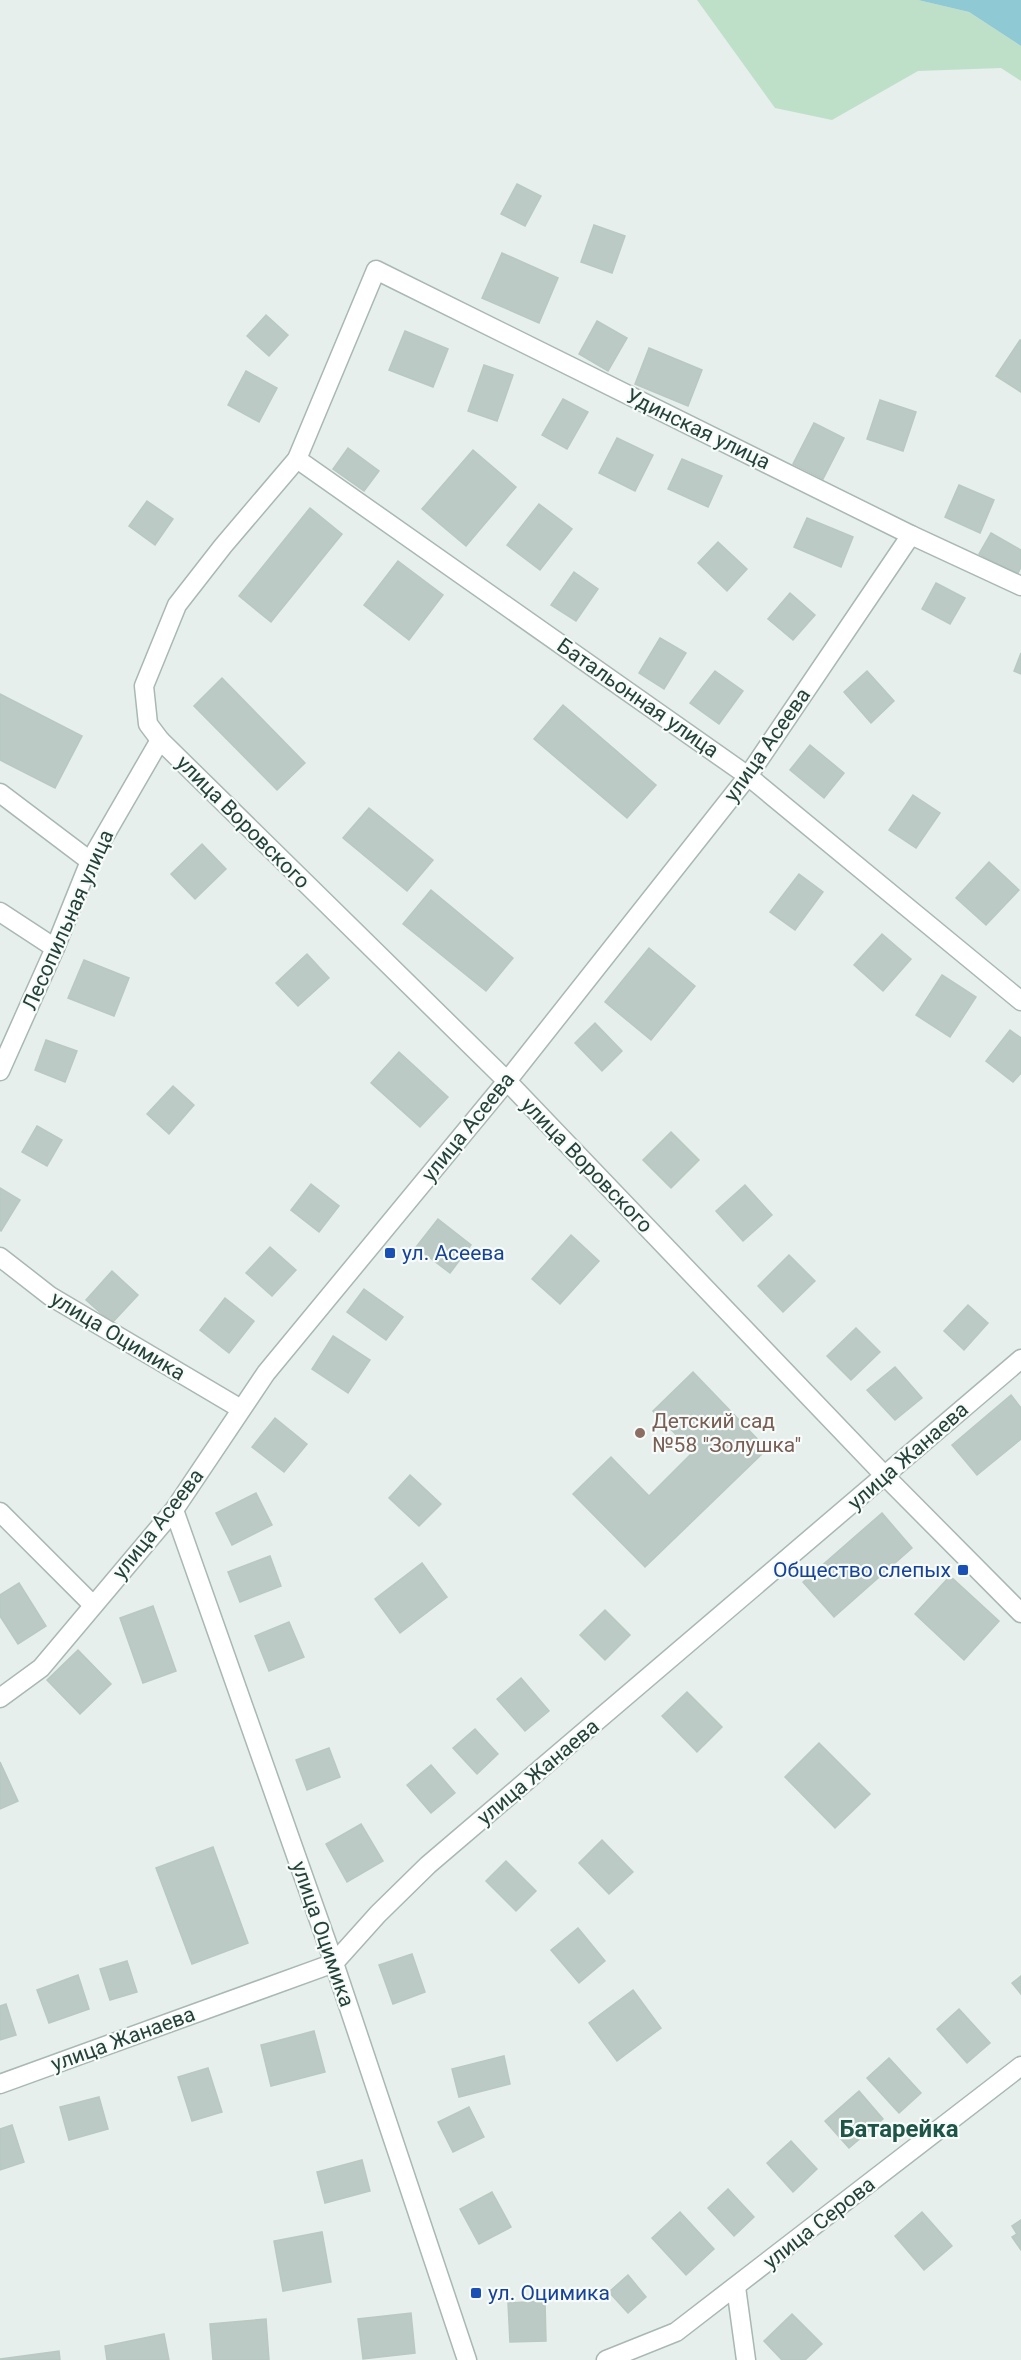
<svg xmlns="http://www.w3.org/2000/svg" width="1021" height="2360" font-family="Roboto,sans-serif">
<style>
.green{fill:#bfe0c8}
.water{fill:#8ec9d4}
.building{fill:#bbcac4;stroke:#b8c9c2;stroke-width:1.5}
.lines{fill:none;stroke-linecap:round;stroke-linejoin:round}
.minor-casing{stroke:#a8b8b2;stroke-width:21}
.minor{stroke:#fff;stroke-width:18}
.transit-dot{fill:#1a4fb4;stroke:#f7fbf9;stroke-width:2}
.education-dot{fill:#8d6e63;stroke:#f7fbf9;stroke-width:2}
.labels{text-anchor:middle;dominant-baseline:central;stroke-width:4.5;stroke-linejoin:round;paint-order:stroke}
.street-label{font-size:21px;fill:#24423a;stroke:#f7fbf9}
.transit-label{font-size:21px;fill:#164399;stroke:#f7fbf9;text-anchor:start}
.education-label{font-size:21px;fill:#785e54;stroke:#f7fbf9;text-anchor:start}
.quarter-label{font-size:24px;font-weight:bold;fill:#1f5548;stroke:#f7fbf9}
</style>
<rect width="100%" height="100%" fill="#e6efeb"/>
<path class="green" d="M 697,0 L 918,0 L 969,12 L 1021,46 L 1021,81 L 1001,68 L 918,71 L 832,120 L 775,108 Z"/>
<path class="water" d="M 918,0 L 1021,0 L 1021,46 L 969,12 Z"/>
<g class="building">
<path d="M 517,184 L 541,196 L 525,226 L 501,214 Z"/>
<path d="M 594,225 L 625,236 L 612,273 L 581,262 Z"/>
<path d="M 502,253 L 558,278 L 539,323 L 482,298 Z"/>
<path d="M 266,315 L 288,335 L 269,356 L 247,336 Z"/>
<path d="M 597,321 L 627,338 L 608,371 L 579,354 Z"/>
<path d="M 405,331 L 448,349 L 433,387 L 389,370 Z"/>
<path d="M 1020,340 L 1021,340 L 1021,392 L 996,376 Z"/>
<path d="M 649,348 L 702,370 L 688,406 L 635,384 Z"/>
<path d="M 484,365 L 513,375 L 497,421 L 468,411 Z"/>
<path d="M 246,371 L 277,388 L 259,422 L 228,405 Z"/>
<path d="M 563,399 L 588,412 L 567,449 L 542,435 Z"/>
<path d="M 880,400 L 916,412 L 903,451 L 867,439 Z"/>
<path d="M 814,423 L 844,438 L 823,479 L 793,464 Z"/>
<path d="M 617,438 L 653,455 L 635,491 L 599,473 Z"/>
<path d="M 348,448 L 379,471 L 364,491 L 333,469 Z"/>
<path d="M 473,450 L 516,487 L 466,546 L 422,509 Z"/>
<path d="M 682,459 L 722,476 L 708,507 L 668,489 Z"/>
<path d="M 959,485 L 994,500 L 980,533 L 945,517 Z"/>
<path d="M 147,501 L 173,519 L 155,545 L 129,526 Z"/>
<path d="M 539,504 L 572,529 L 540,570 L 507,545 Z"/>
<path d="M 310,508 L 342,534 L 271,622 L 239,596 Z"/>
<path d="M 807,518 L 853,537 L 841,567 L 794,547 Z"/>
<path d="M 991,533 L 1021,550 L 1021,567 L 1017,575 L 979,554 Z"/>
<path d="M 718,542 L 747,569 L 727,591 L 698,563 Z"/>
<path d="M 398,561 L 443,595 L 409,640 L 364,605 Z"/>
<path d="M 574,572 L 598,589 L 576,621 L 551,605 Z"/>
<path d="M 936,583 L 965,598 L 950,624 L 922,609 Z"/>
<path d="M 790,593 L 815,615 L 793,640 L 768,619 Z"/>
<path d="M 660,638 L 686,653 L 664,689 L 639,673 Z"/>
<path d="M 1021,653 L 1021,674 L 1014,671 Z"/>
<path d="M 715,671 L 743,691 L 719,724 L 690,703 Z"/>
<path d="M 867,671 L 894,701 L 871,723 L 844,692 Z"/>
<path d="M 222,678 L 305,763 L 277,790 L 194,706 Z"/>
<path d="M 0,694 L 82,736 L 55,788 L 0,760 Z"/>
<path d="M 563,705 L 656,785 L 627,818 L 534,739 Z"/>
<path d="M 810,745 L 844,773 L 824,798 L 790,770 Z"/>
<path d="M 913,795 L 940,813 L 916,848 L 889,830 Z"/>
<path d="M 369,808 L 433,860 L 407,891 L 343,838 Z"/>
<path d="M 202,844 L 226,869 L 195,899 L 171,874 Z"/>
<path d="M 989,862 L 1019,890 L 986,925 L 956,898 Z"/>
<path d="M 799,874 L 823,892 L 795,930 L 770,912 Z"/>
<path d="M 431,890 L 513,958 L 486,991 L 403,924 Z"/>
<path d="M 882,934 L 911,959 L 883,991 L 854,965 Z"/>
<path d="M 649,948 L 695,986 L 651,1040 L 605,1002 Z"/>
<path d="M 307,954 L 329,978 L 298,1006 L 276,983 Z"/>
<path d="M 84,960 L 129,978 L 114,1016 L 68,998 Z"/>
<path d="M 942,975 L 976,997 L 950,1037 L 916,1015 Z"/>
<path d="M 595,1023 L 622,1051 L 602,1071 L 575,1043 Z"/>
<path d="M 1010,1030 L 1021,1038 L 1021,1073 L 1013,1082 L 986,1061 Z"/>
<path d="M 46,1040 L 77,1051 L 65,1082 L 35,1070 Z"/>
<path d="M 399,1052 L 448,1097 L 420,1127 L 371,1083 Z"/>
<path d="M 173,1086 L 194,1105 L 169,1134 L 147,1114 Z"/>
<path d="M 37,1126 L 62,1140 L 47,1166 L 22,1152 Z"/>
<path d="M 671,1132 L 699,1160 L 671,1188 L 643,1160 Z"/>
<path d="M 311,1184 L 339,1206 L 319,1232 L 291,1210 Z"/>
<path d="M 745,1185 L 772,1215 L 743,1241 L 716,1211 Z"/>
<path d="M 0,1188 L 20,1200 L 1,1231 L 0,1230 Z"/>
<path d="M 438,1219 L 471,1245 L 450,1273 L 416,1247 Z"/>
<path d="M 571,1235 L 599,1261 L 560,1304 L 532,1279 Z"/>
<path d="M 270,1247 L 296,1270 L 272,1296 L 246,1273 Z"/>
<path d="M 789,1255 L 815,1281 L 783,1312 L 758,1286 Z"/>
<path d="M 112,1271 L 138,1295 L 112,1323 L 86,1300 Z"/>
<path d="M 364,1289 L 403,1317 L 386,1340 L 347,1312 Z"/>
<path d="M 225,1298 L 254,1321 L 229,1353 L 200,1330 Z"/>
<path d="M 968,1305 L 988,1323 L 964,1350 L 944,1331 Z"/>
<path d="M 856,1328 L 880,1352 L 851,1380 L 827,1356 Z"/>
<path d="M 333,1336 L 370,1360 L 348,1393 L 312,1369 Z"/>
<path d="M 895,1367 L 922,1398 L 895,1420 L 867,1390 Z"/>
<path d="M 693,1372 L 767,1449 L 645,1567 L 573,1494 L 611,1457 L 649,1496 L 693,1452 L 653,1411 Z"/>
<path d="M 1011,1395 L 1021,1408 L 1021,1439 L 977,1475 L 952,1445 Z"/>
<path d="M 275,1418 L 307,1444 L 284,1472 L 252,1447 Z"/>
<path d="M 410,1475 L 441,1504 L 419,1526 L 389,1498 Z"/>
<path d="M 256,1493 L 272,1525 L 232,1545 L 216,1513 Z"/>
<path d="M 882,1513 L 912,1548 L 834,1617 L 803,1582 Z"/>
<path d="M 270,1556 L 281,1586 L 240,1602 L 228,1572 Z"/>
<path d="M 422,1563 L 447,1597 L 400,1633 L 375,1599 Z"/>
<path d="M 950,1576 L 999,1621 L 964,1660 L 915,1614 Z"/>
<path d="M 19,1583 L 46,1626 L 18,1644 L 0,1616 L 0,1595 Z"/>
<path d="M 153,1606 L 176,1671 L 143,1683 L 120,1618 Z"/>
<path d="M 605,1610 L 630,1635 L 605,1660 L 580,1635 Z"/>
<path d="M 289,1622 L 304,1657 L 269,1671 L 255,1636 Z"/>
<path d="M 78,1650 L 111,1684 L 80,1714 L 47,1680 Z"/>
<path d="M 521,1678 L 549,1711 L 525,1731 L 497,1699 Z"/>
<path d="M 687,1692 L 722,1727 L 697,1752 L 662,1716 Z"/>
<path d="M 475,1729 L 498,1754 L 477,1774 L 453,1748 Z"/>
<path d="M 819,1743 L 870,1794 L 835,1828 L 785,1777 Z"/>
<path d="M 329,1748 L 340,1777 L 307,1790 L 296,1760 Z"/>
<path d="M 0,1762 L 18,1801 L 0,1809 Z"/>
<path d="M 431,1765 L 455,1793 L 431,1813 L 407,1785 Z"/>
<path d="M 361,1824 L 383,1861 L 347,1882 L 326,1844 Z"/>
<path d="M 602,1840 L 633,1872 L 609,1894 L 579,1863 Z"/>
<path d="M 213,1847 L 248,1943 L 192,1964 L 156,1868 Z"/>
<path d="M 506,1861 L 536,1891 L 516,1911 L 486,1881 Z"/>
<path d="M 578,1928 L 605,1961 L 579,1983 L 551,1950 Z"/>
<path d="M 412,1954 L 425,1992 L 393,2004 L 379,1965 Z"/>
<path d="M 127,1961 L 137,1992 L 110,2000 L 100,1969 Z"/>
<path d="M 78,1975 L 89,2009 L 49,2023 L 37,1990 Z"/>
<path d="M 1021,1976 L 1021,1994 L 1012,1983 Z"/>
<path d="M 633,1990 L 661,2028 L 617,2061 L 589,2023 Z"/>
<path d="M 6,2004 L 16,2035 L 0,2040 L 0,2006 Z"/>
<path d="M 959,2009 L 990,2043 L 967,2063 L 937,2029 Z"/>
<path d="M 314,2031 L 325,2072 L 271,2086 L 261,2045 Z"/>
<path d="M 504,2056 L 510,2084 L 459,2097 L 452,2069 Z"/>
<path d="M 889,2058 L 921,2093 L 899,2113 L 867,2078 Z"/>
<path d="M 208,2068 L 222,2112 L 192,2121 L 178,2077 Z"/>
<path d="M 859,2091 L 883,2119 L 849,2148 L 825,2121 Z"/>
<path d="M 99,2097 L 108,2129 L 69,2140 L 60,2107 Z"/>
<path d="M 469,2107 L 484,2137 L 453,2152 L 438,2122 Z"/>
<path d="M 12,2125 L 24,2162 L 0,2170 L 0,2129 Z"/>
<path d="M 791,2141 L 817,2169 L 793,2192 L 767,2163 Z"/>
<path d="M 362,2160 L 370,2191 L 325,2203 L 317,2172 Z"/>
<path d="M 728,2189 L 754,2217 L 734,2236 L 708,2208 Z"/>
<path d="M 492,2192 L 511,2227 L 479,2244 L 460,2209 Z"/>
<path d="M 680,2212 L 714,2249 L 686,2275 L 652,2238 Z"/>
<path d="M 922,2212 L 952,2246 L 924,2270 L 895,2236 Z"/>
<path d="M 1021,2220 L 1021,2250 L 1012,2237 L 1017,2234 L 1012,2226 Z"/>
<path d="M 322,2232 L 331,2282 L 283,2291 L 274,2241 Z"/>
<path d="M 628,2275 L 646,2297 L 628,2313 L 609,2292 Z"/>
<path d="M 545,2301 L 546,2341 L 510,2342 L 508,2303 Z"/>
<path d="M 411,2313 L 415,2353 L 363,2359 L 358,2319 Z"/>
<path d="M 792,2314 L 822,2344 L 805,2360 L 782,2360 L 764,2341 Z"/>
<path d="M 266,2319 L 269,2360 L 213,2360 L 210,2324 Z"/>
<path d="M 164,2334 L 169,2360 L 107,2360 L 105,2346 Z"/>
<path d="M 59,2351 L 60,2360 L 0,2360 L 0,2359 Z"/>
</g>
<g class="lines">
<defs>
<g id="minor">
<path d="M 297,459 L 748,776 L 1021,1001"/>
<path d="M 1021,586 L 911,535 L 376,270 L 297,459 L 223,546 L 177,605 L 144,686 L 148,724 L 160,740 L 507,1081 L 885,1476 L 1021,1613"/>
<path d="M 0,793 L 90,861"/>
<path d="M 0,912 L 55,948"/>
<path d="M 0,1071 L 55,948 L 90,861 L 160,740"/>
<path d="M 0,1257 L 50,1296 L 241,1409"/>
<path d="M 174,1510 L 334,1963 L 467,2360"/>
<path d="M 0,1512 L 93,1605"/>
<path d="M 0,1698 L 41,1668 L 174,1510 L 266,1373 L 507,1081 L 748,776 L 911,535"/>
<path d="M 0,2084 L 334,1963 L 378,1914 L 428,1865 L 1021,1359"/>
<path d="M 736,2287 L 746,2360"/>
<path d="M 606,2360 L 676,2332 L 1021,2066"/>
</g>
</defs>
<use href="#minor" class="minor-casing"/>
<use href="#minor" class="minor"/>
</g>
<g class="transit-dot">
<rect x="384" y="1247" width="12" height="12" rx="3"/>
<rect x="957" y="1564" width="12" height="12" rx="3"/>
<rect x="470" y="2287" width="12" height="12" rx="3"/>
</g>
<circle class="education-dot" cx="640" cy="1433" r="6"/>
<g class="labels">
<g class="street-label">
<text transform="translate(698 429) rotate(26)">Удинская улица</text>
<text transform="translate(638 698) rotate(35)">Батальонная улица</text>
<text transform="translate(767 745) rotate(-55)">улица Асеева</text>
<text transform="translate(243 822) rotate(45)">улица Воровского</text>
<text transform="translate(68 920) rotate(-66)">Лесопильная улица</text>
<text transform="translate(468 1127) rotate(-51)">улица Асеева</text>
<text transform="translate(587 1165) rotate(46)">улица Воровского</text>
<text transform="translate(118 1336) rotate(31)">улица Оцимика</text>
<text transform="translate(908 1456) rotate(-41)">улица Жанаева</text>
<text transform="translate(158 1524) rotate(-52)">улица Асеева</text>
<text transform="translate(538 1772) rotate(-40)">улица Жанаева</text>
<text transform="translate(323 1934) rotate(71)">улица Оцимика</text>
<text transform="translate(123 2039) rotate(-20)">улица Жанаева</text>
<text transform="translate(819 2223) rotate(-38)">улица Серова</text>
</g>
<g class="transit-label">
<text x="402" y="1253">ул. Асеева</text>
<text x="951" y="1570" text-anchor="end">Общество слепых</text>
<text x="488" y="2293">ул. Оцимика</text>
</g>
<g class="education-label">
<text x="652" y="1421">Детский сад<tspan x="652" dy="24">№58 "Золушка"</tspan></text>
</g>
<g class="quarter-label">
<text x="899" y="2129">Батарейка</text>
</g>
</g>
</svg>
